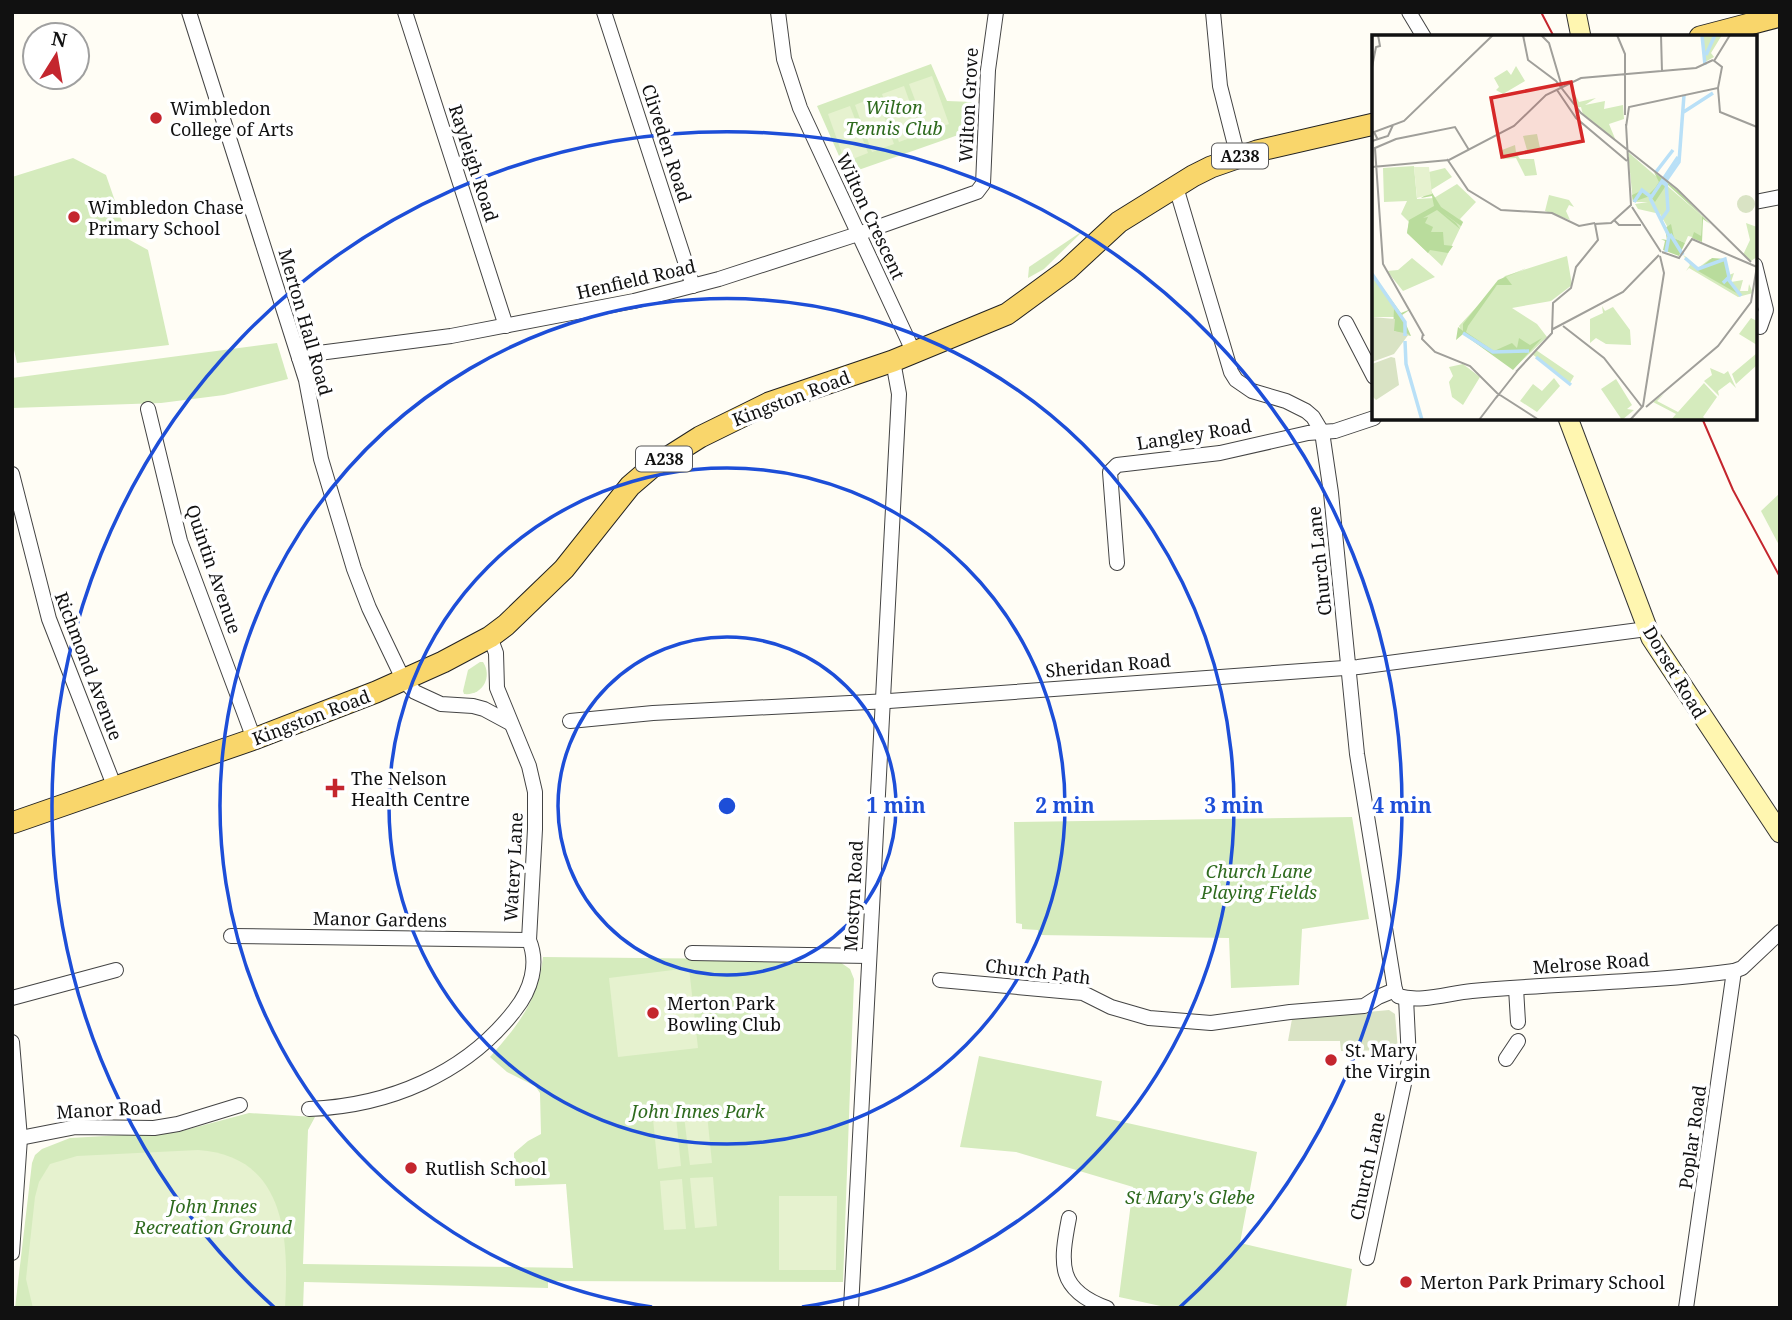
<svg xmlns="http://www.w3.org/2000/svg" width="1792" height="1320" font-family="'Noto Serif',serif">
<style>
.green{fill:#d5ebbd}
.cemetery{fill:#d9e3c4}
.pitch{fill:#e6f2cf}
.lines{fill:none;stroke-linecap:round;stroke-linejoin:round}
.street-casing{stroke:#444;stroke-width:16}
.secondary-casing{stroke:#333;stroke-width:21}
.primary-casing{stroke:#222;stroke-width:23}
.street{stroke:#fff;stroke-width:14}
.secondary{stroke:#fff6b0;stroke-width:19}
.primary{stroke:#f9d66b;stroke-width:21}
.tram{stroke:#c4262e;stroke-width:2}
.ring{fill:none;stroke:#1d4ed8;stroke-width:3.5}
.poi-dot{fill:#c4262e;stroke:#fff;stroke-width:2.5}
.labels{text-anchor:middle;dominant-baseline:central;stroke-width:7;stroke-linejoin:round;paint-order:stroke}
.shield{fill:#fff;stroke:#585858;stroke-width:2}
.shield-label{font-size:16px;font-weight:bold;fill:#111}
.street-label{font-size:18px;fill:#111;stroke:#fff}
.park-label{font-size:18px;font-style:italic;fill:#2f6b1f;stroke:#fff}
.poi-label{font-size:18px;fill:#111;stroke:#fff;text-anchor:start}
.inset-river{fill:none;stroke:#b9e0f7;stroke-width:3.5}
.inset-road{fill:none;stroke:#a09f9a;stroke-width:2}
.view{fill:#d62828;fill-opacity:0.15;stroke:#d62828;stroke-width:3.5}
.inset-edge{fill:none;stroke:#111;stroke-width:3.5}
.centre{fill:#1d4ed8;stroke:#fff;stroke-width:3.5}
.ring-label{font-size:21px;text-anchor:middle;font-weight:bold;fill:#1d4ed8;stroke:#fff;stroke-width:7;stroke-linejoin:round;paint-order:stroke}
</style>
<rect width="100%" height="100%" fill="#fffdf5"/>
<g class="green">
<path d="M 931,64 L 947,101 L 973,102 L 972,136 L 961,134 L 847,174 L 817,106 Z"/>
<path d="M 73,158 L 106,175 L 128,239 L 148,250 L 169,345 L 17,363 L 12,341 L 12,177 Z"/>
<path d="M 1084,230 L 1044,269 L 1028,278 L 1029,267 Z"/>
<path d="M 277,343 L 288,379 L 224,395 L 161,403 L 12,408 L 12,378 Z"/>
<path d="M 1780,493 L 1780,547 L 1761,511 Z"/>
<path d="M 480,662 L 483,662 C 493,677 482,696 464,694 L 463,691 L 468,670 Z"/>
<path d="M 1352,817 L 1369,919 L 1302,929 L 1299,985 L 1231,988 L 1229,938 L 1038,935 L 1038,930 L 1022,929 L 1022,924 L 1016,923 L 1014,822 Z"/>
<path d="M 543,957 L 837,960 L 850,969 L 854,979 L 843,1282 L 548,1281 L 548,1288 L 304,1282 L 303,1308 L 15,1308 L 32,1163 L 35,1155 L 42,1149 L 70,1138 L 178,1132 L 249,1113 L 315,1117 L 308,1130 L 303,1264 L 573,1268 L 566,1184 L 515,1186 L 514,1153 L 528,1141 L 541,1134 L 540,1093 L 535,1086 L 507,1072 L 490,1057 C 518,1025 538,1001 543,957 Z"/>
<path d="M 979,1056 L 1102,1081 L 1096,1116 L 1257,1152 L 1240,1243 L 1352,1269 L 1346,1308 L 1170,1308 L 1119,1297 L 1133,1187 L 1016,1152 L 960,1147 Z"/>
</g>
<path class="cemetery" d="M 1389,1010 L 1395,1014 L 1398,1050 L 1341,1051 L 1340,1041 L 1288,1041 L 1292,1019 Z"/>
<g class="pitch">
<path d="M 932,76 L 949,124 L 927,132 L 909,84 Z"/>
<path d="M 904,86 L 921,134 L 899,142 L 882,94 Z"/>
<path d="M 877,96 L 894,144 L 872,152 L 855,105 Z"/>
<path d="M 850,106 L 868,153 L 845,162 L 828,114 Z"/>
<path d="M 689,968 L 698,1048 L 618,1057 L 609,978 Z"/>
<path d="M 707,1114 L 712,1163 L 690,1165 L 684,1116 Z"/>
<path d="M 676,1117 L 681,1166 L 658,1169 L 653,1119 Z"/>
<path d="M 198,1150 C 286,1156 289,1238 285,1308 L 33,1308 L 26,1279 L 35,1197 L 39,1182 L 50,1164 L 77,1156 Z"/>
<path d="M 713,1177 L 717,1226 L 695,1228 L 690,1178 Z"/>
<path d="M 682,1179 L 686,1229 L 664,1230 L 660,1181 Z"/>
<path d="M 779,1196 L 837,1196 L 836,1270 L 779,1270 Z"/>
</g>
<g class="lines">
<defs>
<g id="street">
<path d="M 189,12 L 306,380 L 321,459 L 354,569 L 369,608 L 404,681 L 415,692 L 441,704 L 473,706 L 484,709 L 510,723"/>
<path d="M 405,12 L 506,326"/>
<path d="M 604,12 L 693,286"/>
<path d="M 778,12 L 784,59 L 800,108 L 914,353"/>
<path d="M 1213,12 L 1220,86 L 1238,157"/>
<path d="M 1409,12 L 1424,37"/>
<path d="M 1176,187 L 1231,372 L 1236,380 L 1252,391 L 1286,401 L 1306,411 L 1313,417 L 1322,432 L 1331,493 L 1357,754 L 1395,990"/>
<path d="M 1755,202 L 1780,197"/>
<path d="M 1755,265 L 1766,310 L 1760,327"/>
<path d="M 1346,323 L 1374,377"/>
<path d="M 299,358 L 311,354 L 451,336 L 634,301 L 719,279 L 858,234 L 977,192 L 983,184 L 988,70 L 996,12"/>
<path d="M 148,409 L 180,541 L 254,739"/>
<path d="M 12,474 L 49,619 L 115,788"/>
<path d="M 1117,563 L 1110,472 L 1117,465 L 1220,453 L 1308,433 L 1335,431 L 1374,418"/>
<path d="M 570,721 L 653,713 L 889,701 L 1358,667 L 1647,629"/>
<path d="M 231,936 L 529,940"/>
<path d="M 692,953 L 869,956"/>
<path d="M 940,980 L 1083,993 L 1111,1007 L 1149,1018 L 1211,1023 L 1290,1012 L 1364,1006 L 1378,997 L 1395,990"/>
<path d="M 1516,988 L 1518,1022"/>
<path d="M 1395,990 L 1398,996 C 1421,1003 1449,993 1472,991 C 1559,983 1647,983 1734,971 L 1742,968 L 1780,932"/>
<path d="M 12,998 L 116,970"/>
<path d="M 12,1042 L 20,1138 L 12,1253"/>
<path d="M 1506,1059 L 1518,1041"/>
<path d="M 309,1109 C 388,1106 466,1074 515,1010 C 531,990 539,964 529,940 L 535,829 L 535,792 L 529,766 L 497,688 L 496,653 L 490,637"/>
<path d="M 20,1138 L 76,1127 L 154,1128 L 178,1124 L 240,1105"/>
<path d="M 1069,1218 C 1060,1264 1057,1290 1107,1308"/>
<path d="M 1367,1258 L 1409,1060 L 1406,998"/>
<path d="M 851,1308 L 899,394 L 893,361"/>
<path d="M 1686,1308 L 1734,971"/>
</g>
<g id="secondary">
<path d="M 1576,12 L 1581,37"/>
<path d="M 1568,418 L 1651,638 L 1780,833"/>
</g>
<g id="primary">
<path d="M 1700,37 L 1780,16"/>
<path d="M 12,823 L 254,739 L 376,692 L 443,662 L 490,637 L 506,625 L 564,569 L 630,486 L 651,468 L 700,437 L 769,403 L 893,361 L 1007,314 L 1067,270 L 1119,222 L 1193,176 L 1211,167 L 1257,151 L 1374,124"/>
</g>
</defs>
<use href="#street" class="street-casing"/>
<use href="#secondary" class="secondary-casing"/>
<use href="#primary" class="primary-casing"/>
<use href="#street" class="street"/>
<use href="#secondary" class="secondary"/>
<use href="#primary" class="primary"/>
<g class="tram">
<path d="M 1541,12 L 1554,37"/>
<path d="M 1702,418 L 1733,490 L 1780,577"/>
</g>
</g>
<g class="ring">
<circle cx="727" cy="806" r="169"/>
<circle cx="727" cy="806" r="338"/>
<path d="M652 1307A507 507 0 1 1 802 1307"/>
<path d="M275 1308A675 675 0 1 1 1179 1308"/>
</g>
<g class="poi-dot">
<circle cx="156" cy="118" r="7"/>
<circle cx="74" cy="217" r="7"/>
<path d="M331.5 777.5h7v7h7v7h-7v7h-7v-7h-7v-7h7z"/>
<circle cx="653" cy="1013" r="7"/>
<circle cx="1331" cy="1060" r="7"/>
<circle cx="411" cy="1168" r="7"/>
<circle cx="1406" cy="1282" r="7"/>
</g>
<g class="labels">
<g class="shield">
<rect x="1212" y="143.5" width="56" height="25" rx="5"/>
<rect x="636" y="446.5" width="56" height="25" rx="5"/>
</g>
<g class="shield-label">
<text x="1240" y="156">A238</text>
<text x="664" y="459">A238</text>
</g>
<g class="street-label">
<text transform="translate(968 105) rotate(-87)">Wilton Grove</text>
<text transform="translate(667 143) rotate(72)">Cliveden Road</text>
<text transform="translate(474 163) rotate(72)">Rayleigh Road</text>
<text transform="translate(871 216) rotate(65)">Wilton Crescent</text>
<text transform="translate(636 279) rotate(-13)">Henfield Road</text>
<text transform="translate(306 322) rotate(74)">Merton Hall Road</text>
<text transform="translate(791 398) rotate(-21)">Kingston Road</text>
<text transform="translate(1194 434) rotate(-9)">Langley Road</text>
<text transform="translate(1319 561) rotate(-96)">Church Lane</text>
<text transform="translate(214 569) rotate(71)">Quintin Avenue</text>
<text transform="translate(1108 665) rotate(-5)">Sheridan Road</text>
<text transform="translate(89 666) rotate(69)">Richmond Avenue</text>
<text transform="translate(1675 672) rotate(59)">Dorset Road</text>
<text transform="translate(311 717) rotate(-21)">Kingston Road</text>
<text transform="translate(513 867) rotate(-87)">Watery Lane</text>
<text transform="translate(853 896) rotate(-87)">Mostyn Road</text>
<text transform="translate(380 919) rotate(1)">Manor Gardens</text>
<text transform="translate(1591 963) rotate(-4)">Melrose Road</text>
<text transform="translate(1038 971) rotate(7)">Church Path</text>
<text transform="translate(109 1109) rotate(-3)">Manor Road</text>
<text transform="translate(1692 1137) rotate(-82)">Poplar Road</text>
<text transform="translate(1367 1166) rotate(-78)">Church Lane</text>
</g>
<g class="park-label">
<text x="894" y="107">Wilton<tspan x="894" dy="21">Tennis Club</tspan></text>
<text x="1259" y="871">Church Lane<tspan x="1259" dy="21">Playing Fields</tspan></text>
<text x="698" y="1111">John Innes Park</text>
<text x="1190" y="1197">St Mary's Glebe</text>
<text x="213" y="1206">John Innes<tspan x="213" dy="21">Recreation Ground</tspan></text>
</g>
<g class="poi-label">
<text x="170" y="108">Wimbledon<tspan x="170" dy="21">College of Arts</tspan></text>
<text x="88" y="207">Wimbledon Chase<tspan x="88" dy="21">Primary School</tspan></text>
<text x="351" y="778">The Nelson<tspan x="351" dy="21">Health Centre</tspan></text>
<text x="667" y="1003">Merton Park<tspan x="667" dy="21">Bowling Club</tspan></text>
<text x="1345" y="1050">St. Mary<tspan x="1345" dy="21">the Virgin</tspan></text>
<text x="425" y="1168">Rutlish School</text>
<text x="1420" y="1282">Merton Park Primary School</text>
</g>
</g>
<g transform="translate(1372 35)">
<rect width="385" height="385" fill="#fffdf5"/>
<path d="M 330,0 L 350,0 L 339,18 L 342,22 L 333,27 ZM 144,31 L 153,46 L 131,59 L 124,55 L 127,52 L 122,43 L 135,35 L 139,40 ZM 201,56 L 207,67 L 224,63 L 213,70 L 233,66 L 232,74 L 251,70 L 252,84 L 237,89 L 244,106 L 211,80 L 209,72 L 204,73 ZM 165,99 L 168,113 L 144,118 L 148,124 L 162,124 L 165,140 L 153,141 L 144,123 L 131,124 L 130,115 L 143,110 L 144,117 L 155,115 L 151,101 ZM 256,117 L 330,181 L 329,204 L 316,201 L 313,208 L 302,203 L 288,179 L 266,174 L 263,169 L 276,167 L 261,167 ZM 42,131 L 45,164 L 62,163 L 85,149 L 104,167 L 88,184 L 91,187 L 70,231 L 35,198 L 37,187 L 29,179 L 35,166 L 12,167 L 11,133 ZM 73,133 L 80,142 L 59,155 L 57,137 ZM 177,160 L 197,165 L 202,172 L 197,170 L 194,176 L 198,185 L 173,176 ZM 374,188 L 385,192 L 385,222 L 379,226 L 371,220 L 378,205 ZM 311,220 L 326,233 L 338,224 L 354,224 L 354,236 L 357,240 L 362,238 L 359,247 L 371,245 L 368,256 L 376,256 L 377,249 L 381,258 L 366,262 L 317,233 L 314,236 L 318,230 ZM 195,221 L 200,250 L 179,266 L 140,273 L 165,289 L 175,302 L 141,334 L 90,298 L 87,291 L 133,241 ZM 40,223 L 63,242 L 31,256 L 15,236 L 26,235 ZM 2,243 L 32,287 L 33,297 L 22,294 L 25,282 L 0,282 ZM 230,271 L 233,276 L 241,272 L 258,295 L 259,310 L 234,309 L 224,303 L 218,308 L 218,284 L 231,278 ZM 379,283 L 385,286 L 385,310 L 367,299 ZM 164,315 L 202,341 L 198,348 L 160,319 ZM 385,318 L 385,330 L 364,349 L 360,339 ZM 91,329 L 108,342 L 91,370 L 80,362 L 77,347 L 81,341 L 77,332 ZM 338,333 L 352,339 L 356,336 L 364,353 L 358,347 L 346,356 L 347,361 L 332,346 L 340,340 ZM 182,343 L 188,351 L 165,377 L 148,366 L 161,349 L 170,356 ZM 244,344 L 260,370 L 255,374 L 262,375 L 250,385 L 229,354 ZM 332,348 L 345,362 L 331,382 L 335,385 L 299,385 L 304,379 L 281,367 L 292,359 L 285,366 L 306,377 Z" fill="#d5ebbd"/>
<path d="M 282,137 L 306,156 L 338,189 L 331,184 L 330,207 L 320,203 L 322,197 L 329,201 L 330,181 L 295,149 L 283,167 L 278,161 L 261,167 L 260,160 L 271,155 L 276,160 L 283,153 L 287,147 ZM 59,156 L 69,172 L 91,187 L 89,191 L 71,178 L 84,188 L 88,194 L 65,175 L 51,183 L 56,182 L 53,188 L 61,192 L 59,197 L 71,197 L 72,210 L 81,211 L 76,218 L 58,215 L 56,218 L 35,198 L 37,185 L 62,171 L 60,161 L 49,163 ZM 299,189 L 302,203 L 313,208 L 307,221 L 291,215 L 293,206 L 289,204 L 295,205 L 293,193 ZM 193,217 L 134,242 L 140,250 L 125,250 L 96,291 L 94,297 L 122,316 L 140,308 L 145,313 L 147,303 L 158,310 L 170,303 L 141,335 L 91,299 L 84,305 L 86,292 L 91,296 L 91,289 L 126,245 ZM 312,220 L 327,234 L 340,223 L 354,224 L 356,245 L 368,260 L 326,236 ZM 0,238 L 29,278 L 39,274 L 30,280 L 39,301 L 21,296 L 22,273 Z" fill="#b9dc9c"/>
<path d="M365 169a9 9 0 1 1 18 0a9 9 0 1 1-18 0ZM 0,282 L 23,284 L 22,296 L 37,299 L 22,319 L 0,327 ZM 19,322 L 23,323 L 27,350 L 4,365 L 0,361 L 0,329 Z" fill="#d9e3c4"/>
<path d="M 42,132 L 57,132 L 60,159 L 45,163 Z" fill="#e6f2cf"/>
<path class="inset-river" d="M 330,0 L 333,30M 334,20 L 343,0M 310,78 L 341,58M 284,137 L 301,115M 291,150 L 307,127 L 312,60M 278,163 L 297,201 L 294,217M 278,164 L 306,122M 262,167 L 270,155 L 279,162M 289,185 L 296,175 L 294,146M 298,199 L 311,220M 313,223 L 326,234 L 353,224 L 357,242 L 351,248M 0,239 L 33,287 L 33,301M 356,244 L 369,261M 91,298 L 121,317 L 157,316M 33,306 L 34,329 L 50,385M 164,322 L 199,350"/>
<path class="inset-road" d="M 151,0 L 156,25 L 184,46 L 209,78 L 305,154 L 379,227M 169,0 L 177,8 L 190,52M 198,0 L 230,0M 245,0 L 253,19 L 253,80M 289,0 L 290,37M 342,26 L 358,0M 0,32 L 4,12 L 8,11 L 6,0M 346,53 L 348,77 L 385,92M 185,55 L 204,83 L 255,126M 254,89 L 256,125M 254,92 L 257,72 L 346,53 L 350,32 L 341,25M 6,105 L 2,97 L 32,86 L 121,0M 0,106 L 16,101 L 21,90M 75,124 L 96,155 L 129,175 L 180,178 L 207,191 L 223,188M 0,132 L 77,125 L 142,91 L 174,60 L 209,43 L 324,33 L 341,25M 260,172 L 289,217M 242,185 L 247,190 L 269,190M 290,217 L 307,223 L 320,204 L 385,232M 191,291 L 232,323 L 270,372M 181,294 L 251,257 L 287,220M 51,299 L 50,304 L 63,317 L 98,331 L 125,358 L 167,385M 52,301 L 11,229 L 3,113 L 24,104 L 83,92 L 97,115M 144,337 L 180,298 L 181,268 L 199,253 L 204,232 L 226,205 L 223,189 L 239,188 L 259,170 L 256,122M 124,363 L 146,335M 274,372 L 346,311 L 379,267 L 385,231M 107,385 L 126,360M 258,385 L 271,371 L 292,238 L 288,221"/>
<path class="view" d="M 199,47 L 211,106 L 130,122 L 119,63 Z"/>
<rect width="385" height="385" class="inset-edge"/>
</g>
<circle cx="727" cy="806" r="10" class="centre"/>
<g class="ring-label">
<text x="896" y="813">1 min</text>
<text x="1065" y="813">2 min</text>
<text x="1234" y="813">3 min</text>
<text x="1402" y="813">4 min</text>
</g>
<rect width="1792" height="1320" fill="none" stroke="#111111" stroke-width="28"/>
<g transform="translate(56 56) rotate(11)"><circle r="33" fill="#ffffff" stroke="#a0a0a0" stroke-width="2"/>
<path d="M0-5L12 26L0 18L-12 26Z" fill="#c4262e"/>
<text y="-10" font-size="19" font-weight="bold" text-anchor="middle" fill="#111111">N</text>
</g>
</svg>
